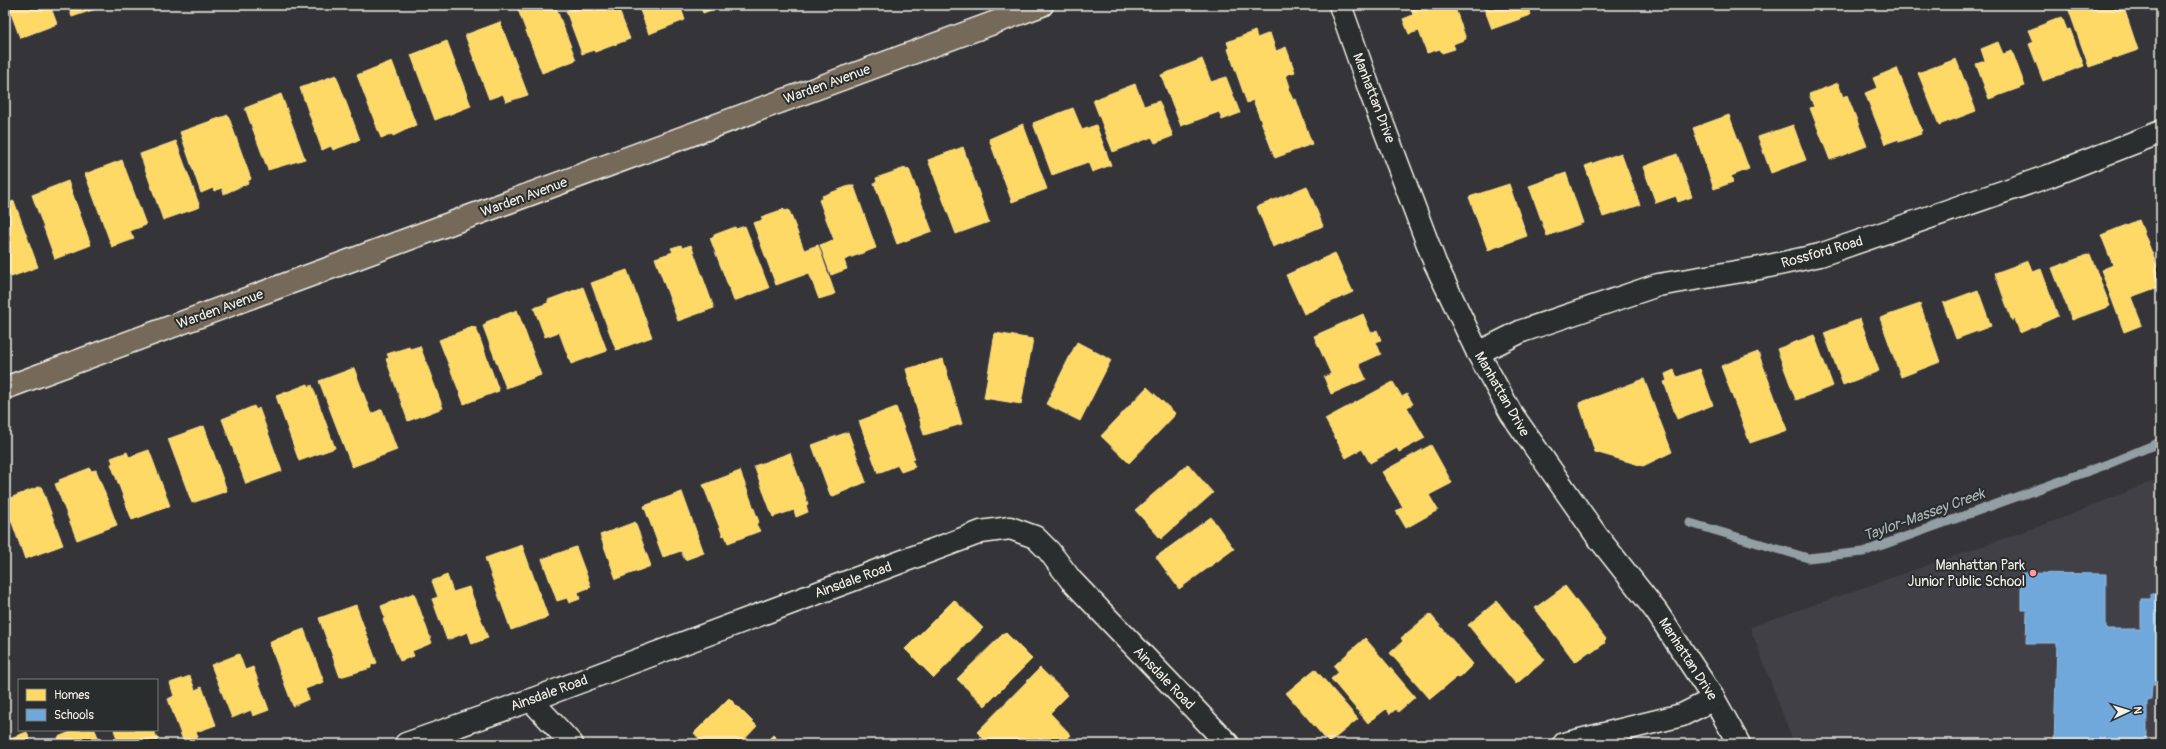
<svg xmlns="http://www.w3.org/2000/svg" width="2166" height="749" font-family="Pangolin,sans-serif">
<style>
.built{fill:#423f46}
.homes{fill:#ffd966;stroke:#fce08d}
.schools{fill:#6fa8dc;stroke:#97bee0}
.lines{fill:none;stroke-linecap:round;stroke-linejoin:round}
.stream{stroke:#939fa4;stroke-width:9}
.minor-casing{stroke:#f4f1e8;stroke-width:25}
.major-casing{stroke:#f4f1e8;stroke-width:25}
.minor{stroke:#2a2d2e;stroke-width:22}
.major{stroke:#746a5a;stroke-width:22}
.poi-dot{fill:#ff9aa2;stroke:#2a2d2e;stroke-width:1.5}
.labels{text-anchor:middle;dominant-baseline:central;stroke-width:4;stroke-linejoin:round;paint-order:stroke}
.street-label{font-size:14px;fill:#f4f1e8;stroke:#2a2d2e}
.poi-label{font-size:14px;fill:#f4f1e8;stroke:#2a2d2e;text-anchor:end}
.water-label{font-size:15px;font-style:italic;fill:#acb4b5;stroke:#2a2d2e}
</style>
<rect width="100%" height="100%" fill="#353539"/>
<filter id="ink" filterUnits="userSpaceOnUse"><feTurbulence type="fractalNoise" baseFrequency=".025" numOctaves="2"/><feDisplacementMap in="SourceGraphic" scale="8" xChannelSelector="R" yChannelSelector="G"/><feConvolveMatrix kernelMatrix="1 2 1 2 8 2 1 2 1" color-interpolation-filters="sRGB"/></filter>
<g filter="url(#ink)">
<path class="built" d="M 2161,478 L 2161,744 L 1794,744 L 1750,627 L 2060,519 Z"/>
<g class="homes">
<path d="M 8,5 L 50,5 L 57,24 L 20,38 Z"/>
<path d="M 68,5 L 107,5 L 72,17 Z"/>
<path d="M 522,5 L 555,5 L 576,60 L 542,73 L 517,7 Z"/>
<path d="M 577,5 L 617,5 L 630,39 L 595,52 L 594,50 L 582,54 L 566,11 Z"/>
<path d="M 638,5 L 680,5 L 685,20 L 649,34 Z"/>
<path d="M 700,5 L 724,5 L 703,13 Z"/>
<path d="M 1410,5 L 1454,5 L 1466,39 L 1453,44 L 1455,49 L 1442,53 L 1440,49 L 1427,53 L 1419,31 L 1409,34 L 1403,19 L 1413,15 Z"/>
<path d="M 1483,5 L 1528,5 L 1531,15 L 1492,29 Z"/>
<path d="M 2067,5 L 2123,5 L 2138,50 L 2089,67 Z"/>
<path d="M 2062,17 L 2067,30 L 2070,29 L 2084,66 L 2043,81 L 2029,44 L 2034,42 L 2029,30 Z"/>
<path d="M 500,22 L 528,95 L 506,102 L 503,94 L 489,99 L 465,35 Z"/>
<path d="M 1255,31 L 1257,38 L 1270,33 L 1276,51 L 1286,47 L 1295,72 L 1286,75 L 1290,87 L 1288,88 L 1293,100 L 1296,99 L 1312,144 L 1275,158 L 1253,100 L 1247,103 L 1228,49 L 1229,48 L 1227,42 Z"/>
<path d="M 447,41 L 471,106 L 435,120 L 411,55 Z"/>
<path d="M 1998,42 L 2003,54 L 2012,51 L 2025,86 L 1989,99 L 1976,64 L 1985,61 L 1981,49 Z"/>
<path d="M 1202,59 L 1211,82 L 1226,77 L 1240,113 L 1222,120 L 1219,112 L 1181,126 L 1161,75 Z"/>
<path d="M 1956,59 L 1976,111 L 1939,125 L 1918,73 Z"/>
<path d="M 392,61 L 416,125 L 393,136 L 392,134 L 381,138 L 357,75 Z"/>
<path d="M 1897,68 L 1922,131 L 1920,131 L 1921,134 L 1899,142 L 1899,139 L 1885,144 L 1865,93 L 1877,88 L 1873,78 Z"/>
<path d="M 336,75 L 360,140 L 333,150 L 331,146 L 322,150 L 300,88 Z"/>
<path d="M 1838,83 L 1843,97 L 1847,95 L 1867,146 L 1830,160 L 1810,108 L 1814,107 L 1809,94 Z"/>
<path d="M 1135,84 L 1144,106 L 1159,101 L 1173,136 L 1155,143 L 1152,137 L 1113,152 L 1093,100 Z"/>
<path d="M 281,94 L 305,159 L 268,170 L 245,108 Z"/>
<path d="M 1073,108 L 1082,130 L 1096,125 L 1111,165 L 1092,172 L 1088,162 L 1052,175 L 1033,123 Z"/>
<path d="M 228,115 L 251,179 L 248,181 L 248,183 L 224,194 L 222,188 L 214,191 L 213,188 L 201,193 L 180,132 Z"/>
<path d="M 1729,115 L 1749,169 L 1731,176 L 1733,182 L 1714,189 L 1693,128 Z"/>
<path d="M 1023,124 L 1047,189 L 1012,202 L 989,139 Z"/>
<path d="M 1793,125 L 1806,160 L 1771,173 L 1758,137 Z"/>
<path d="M 176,141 L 200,207 L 163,220 L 140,154 Z"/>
<path d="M 963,147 L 989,222 L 956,234 L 928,160 Z"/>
<path d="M 1621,153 L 1640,205 L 1603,217 L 1585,166 Z"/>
<path d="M 1677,154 L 1692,197 L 1678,202 L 1676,196 L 1656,203 L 1643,167 Z"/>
<path d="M 122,160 L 146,225 L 130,231 L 134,239 L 112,247 L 85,174 Z"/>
<path d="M 905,168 L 906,170 L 909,169 L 932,231 L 897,244 L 874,183 L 877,182 L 876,178 Z"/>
<path d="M 1566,173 L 1583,223 L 1547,236 L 1529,186 Z"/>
<path d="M 68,181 L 91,245 L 55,259 L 32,195 Z"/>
<path d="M 1509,184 L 1527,236 L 1488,250 L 1469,197 Z"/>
<path d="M 849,186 L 854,186 L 876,248 L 844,260 L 847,269 L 831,275 L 820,245 L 834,240 L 819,200 L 823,198 L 822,196 Z"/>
<path d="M 1307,186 L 1323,226 L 1273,247 L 1257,207 Z"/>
<path d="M 14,201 L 38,267 L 11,277 L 9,273 L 5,274 L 5,204 Z"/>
<path d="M 784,209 L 784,211 L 789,210 L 804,250 L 818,245 L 835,294 L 819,299 L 809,273 L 776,285 L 753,223 L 763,220 L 761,217 Z"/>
<path d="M 2139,220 L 2161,276 L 2161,286 L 2131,297 L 2142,325 L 2124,332 L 2101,270 L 2113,265 L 2101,235 Z"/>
<path d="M 745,226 L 769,288 L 734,301 L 710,238 L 714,237 L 714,235 L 735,227 L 736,229 Z"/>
<path d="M 681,245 L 682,248 L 691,245 L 714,308 L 678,321 L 655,258 L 673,252 L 671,248 Z"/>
<path d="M 1335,253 L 1353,292 L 1304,314 L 1286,275 Z"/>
<path d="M 2090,254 L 2110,306 L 2072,320 L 2052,268 Z"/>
<path d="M 2028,261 L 2033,272 L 2041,269 L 2058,316 L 2020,333 L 2015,319 L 2012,321 L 1995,273 Z"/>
<path d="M 627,270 L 652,337 L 616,350 L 591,283 Z"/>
<path d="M 583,287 L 607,351 L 571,364 L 559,332 L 545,337 L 534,308 L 548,303 L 548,300 Z"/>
<path d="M 1978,290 L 1991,326 L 1956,339 L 1943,303 Z"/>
<path d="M 1920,304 L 1940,362 L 1901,377 L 1880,318 Z"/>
<path d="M 517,310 L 541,375 L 506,388 L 483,326 L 487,324 L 486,322 Z"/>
<path d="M 1363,314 L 1371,333 L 1377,330 L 1381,340 L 1376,342 L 1381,354 L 1359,364 L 1366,379 L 1331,394 L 1324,377 L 1331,374 L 1314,336 Z"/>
<path d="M 1860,319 L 1879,371 L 1843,385 L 1824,333 Z"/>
<path d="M 472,327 L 476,328 L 499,391 L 464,404 L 439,340 Z"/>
<path d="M 995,333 L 1033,339 L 1021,404 L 984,398 Z"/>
<path d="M 1814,335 L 1833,386 L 1796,400 L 1777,349 Z"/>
<path d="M 1077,342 L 1111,360 L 1080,421 L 1046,404 Z"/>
<path d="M 420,346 L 443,408 L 408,421 L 386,359 L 389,358 L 387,354 L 409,347 L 410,349 Z"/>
<path d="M 1758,352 L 1787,430 L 1750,443 L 1721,366 Z"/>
<path d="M 943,359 L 962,424 L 924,435 L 906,369 Z"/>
<path d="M 354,368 L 371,414 L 382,409 L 397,450 L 352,467 L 319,381 Z"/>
<path d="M 1700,369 L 1713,405 L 1677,419 L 1664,382 L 1667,381 L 1665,374 L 1674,370 L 1677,377 Z"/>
<path d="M 1644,379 L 1672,452 L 1643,466 L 1595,452 L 1579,403 Z"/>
<path d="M 1393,382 L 1402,397 L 1407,394 L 1413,404 L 1407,407 L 1425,438 L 1399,452 L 1397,448 L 1370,463 L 1362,449 L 1346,458 L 1325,419 Z"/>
<path d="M 308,384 L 309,387 L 312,385 L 335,448 L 299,461 L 276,396 Z"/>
<path d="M 1147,387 L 1176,414 L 1129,463 L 1101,436 Z"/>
<path d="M 254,406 L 256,410 L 259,408 L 282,471 L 246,484 L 222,419 Z"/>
<path d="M 896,407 L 915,459 L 912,460 L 915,467 L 901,472 L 898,465 L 878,473 L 859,421 Z"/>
<path d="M 204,426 L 227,491 L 192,503 L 168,439 Z"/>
<path d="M 848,432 L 866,482 L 831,497 L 812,445 Z"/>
<path d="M 1431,445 L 1452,483 L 1429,495 L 1438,510 L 1406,528 L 1396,511 L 1403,507 L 1382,472 Z"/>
<path d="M 149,450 L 170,506 L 132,520 L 111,464 L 113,463 L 111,458 L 127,452 L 129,457 Z"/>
<path d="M 790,453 L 808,504 L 806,505 L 808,512 L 796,517 L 794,510 L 773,517 L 754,466 Z"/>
<path d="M 1188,464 L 1213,493 L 1161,539 L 1135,510 Z"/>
<path d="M 90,468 L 91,471 L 96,470 L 117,525 L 77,540 L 55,484 L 60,482 L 59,480 Z"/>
<path d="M 740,471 L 759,522 L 756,524 L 760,531 L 728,543 L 725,535 L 723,536 L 703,485 Z"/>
<path d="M 41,486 L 63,545 L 25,559 L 5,503 L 11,500 L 10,498 Z"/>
<path d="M 682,492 L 704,553 L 685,560 L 681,551 L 663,557 L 644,506 Z"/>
<path d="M 1211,517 L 1234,549 L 1179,589 L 1156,557 Z"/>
<path d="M 635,522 L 651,566 L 616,579 L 600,535 Z"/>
<path d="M 522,545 L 548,617 L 511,630 L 485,558 Z"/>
<path d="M 576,547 L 591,587 L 578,592 L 580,599 L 569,603 L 567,598 L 557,601 L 542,559 Z"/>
<path d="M 447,575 L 453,592 L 469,587 L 488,638 L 472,644 L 468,632 L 447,640 L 432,599 L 438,597 L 432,581 Z"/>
<path d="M 1565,586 L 1606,639 L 1604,641 L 1605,643 L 1591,653 L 1590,651 L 1575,662 L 1535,608 Z"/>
<path d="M 414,593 L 432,643 L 412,651 L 414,656 L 400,661 L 383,619 L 385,618 L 381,606 Z"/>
<path d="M 954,600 L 983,628 L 934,678 L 905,649 Z"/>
<path d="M 1497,601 L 1545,660 L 1516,684 L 1468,625 Z"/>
<path d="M 356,605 L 377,663 L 371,665 L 371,668 L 340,677 L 319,618 Z"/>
<path d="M 1430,614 L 1473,664 L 1459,678 L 1457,677 L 1430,699 L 1390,653 L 1403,641 L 1401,638 Z"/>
<path d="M 304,629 L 324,682 L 305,689 L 309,699 L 293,706 L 269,642 Z"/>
<path d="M 1005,632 L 1032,659 L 985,706 L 957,679 Z"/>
<path d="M 1365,638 L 1415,697 L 1398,712 L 1396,709 L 1390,714 L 1386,709 L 1368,723 L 1331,679 L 1339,672 L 1334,666 L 1337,663 Z"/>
<path d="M 239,654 L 245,670 L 253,667 L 269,710 L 253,716 L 251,710 L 232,718 L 211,665 Z"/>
<path d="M 1040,668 L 1068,695 L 1050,713 L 1071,735 L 1062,744 L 989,744 L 977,732 Z"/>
<path d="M 1315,669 L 1358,719 L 1329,743 L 1286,693 Z"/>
<path d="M 190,676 L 195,690 L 202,687 L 216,725 L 196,732 L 198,737 L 184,743 L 168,699 L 174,696 L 170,683 Z"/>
<path d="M 729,698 L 757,726 L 740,744 L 704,744 L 694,733 Z"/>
<path d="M 75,730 L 95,730 L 101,744 L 61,744 L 58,737 Z"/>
<path d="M 114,730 L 154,730 L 159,744 L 119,744 Z"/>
<path d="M 27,732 L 31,744 L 5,744 L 5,740 Z"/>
<path d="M 773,735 L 782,744 L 764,744 Z"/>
</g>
<path class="schools" d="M 2021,573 L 2106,574 L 2106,629 L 2141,629 L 2141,599 L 2151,599 L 2151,594 L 2161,594 L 2161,685 L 2152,685 L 2151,700 L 2147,700 L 2147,744 L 2054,744 L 2057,643 L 2026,643 L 2027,610 L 2021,610 Z"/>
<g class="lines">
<path class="stream" d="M 1690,523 L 1808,558 L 1863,552 L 2108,464 L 2161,442"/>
<defs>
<g id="minor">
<path d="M 1340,5 L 1369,88 L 1435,263 L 1478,353 L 1511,413 L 1597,536 L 1656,611 L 1714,699 L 1739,744"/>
<path d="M 1478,353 L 1522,331 L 1658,285 L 1760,268 L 1820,255 L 2049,176 L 2161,132"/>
<path d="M 531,700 L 572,744"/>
<path d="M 406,744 L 531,700 L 981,532 L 1010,528 L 1035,537 L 1049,551 L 1071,580 L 1228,744"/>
<path d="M 1564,744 L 1682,715 L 1714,699"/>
</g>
<path id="major" d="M 5,388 L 1042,5"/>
</defs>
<use href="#minor" class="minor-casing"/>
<use href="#major" class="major-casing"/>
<use href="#minor" class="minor"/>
<use href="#major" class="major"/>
</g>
</g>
<circle class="poi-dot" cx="2033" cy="573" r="4"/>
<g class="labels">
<g class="street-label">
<text transform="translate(827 84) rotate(-20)">Warden Avenue</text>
<text transform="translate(1374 98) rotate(69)">Manhattan Drive</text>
<text transform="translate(524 197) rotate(-20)">Warden Avenue</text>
<text transform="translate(1822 252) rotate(-16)">Rossford Road</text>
<text transform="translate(220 309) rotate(-20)">Warden Avenue</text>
<text transform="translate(1502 394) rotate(60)">Manhattan Drive</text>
<text transform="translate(853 580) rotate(-20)">Ainsdale Road</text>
<text transform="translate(1688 659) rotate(57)">Manhattan Drive</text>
<text transform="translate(1164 678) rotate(46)">Ainsdale Road</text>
<text transform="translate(549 693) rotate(-20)">Ainsdale Road</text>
</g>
<g class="poi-label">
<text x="2025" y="565">Manhattan Park<tspan x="2025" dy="16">Junior Public School</tspan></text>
</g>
<g class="water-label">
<text transform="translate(1924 515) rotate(-20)">Taylor-Massey Creek</text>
</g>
</g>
<rect width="2166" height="749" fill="none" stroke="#2a2d2e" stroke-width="20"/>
<rect x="10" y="10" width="2146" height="729" fill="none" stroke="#f4f1e8" stroke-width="1.5" filter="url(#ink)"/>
<rect x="18" y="679" width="140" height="52" fill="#2a2d2e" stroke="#7b7b78"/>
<rect x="26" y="689" width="20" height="12" fill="#ffd966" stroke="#7b7b78"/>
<text x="54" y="699" font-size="12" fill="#f4f1e8">Homes</text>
<rect x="26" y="709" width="20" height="12" fill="#6fa8dc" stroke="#7b7b78"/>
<text x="54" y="719" font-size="12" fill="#f4f1e8">Schools</text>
<g transform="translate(2128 711) rotate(86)" stroke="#2a2d2e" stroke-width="3" paint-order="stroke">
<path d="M0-3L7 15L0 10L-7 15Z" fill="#f4f1e8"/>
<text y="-6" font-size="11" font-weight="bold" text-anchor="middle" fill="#f4f1e8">N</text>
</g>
</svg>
